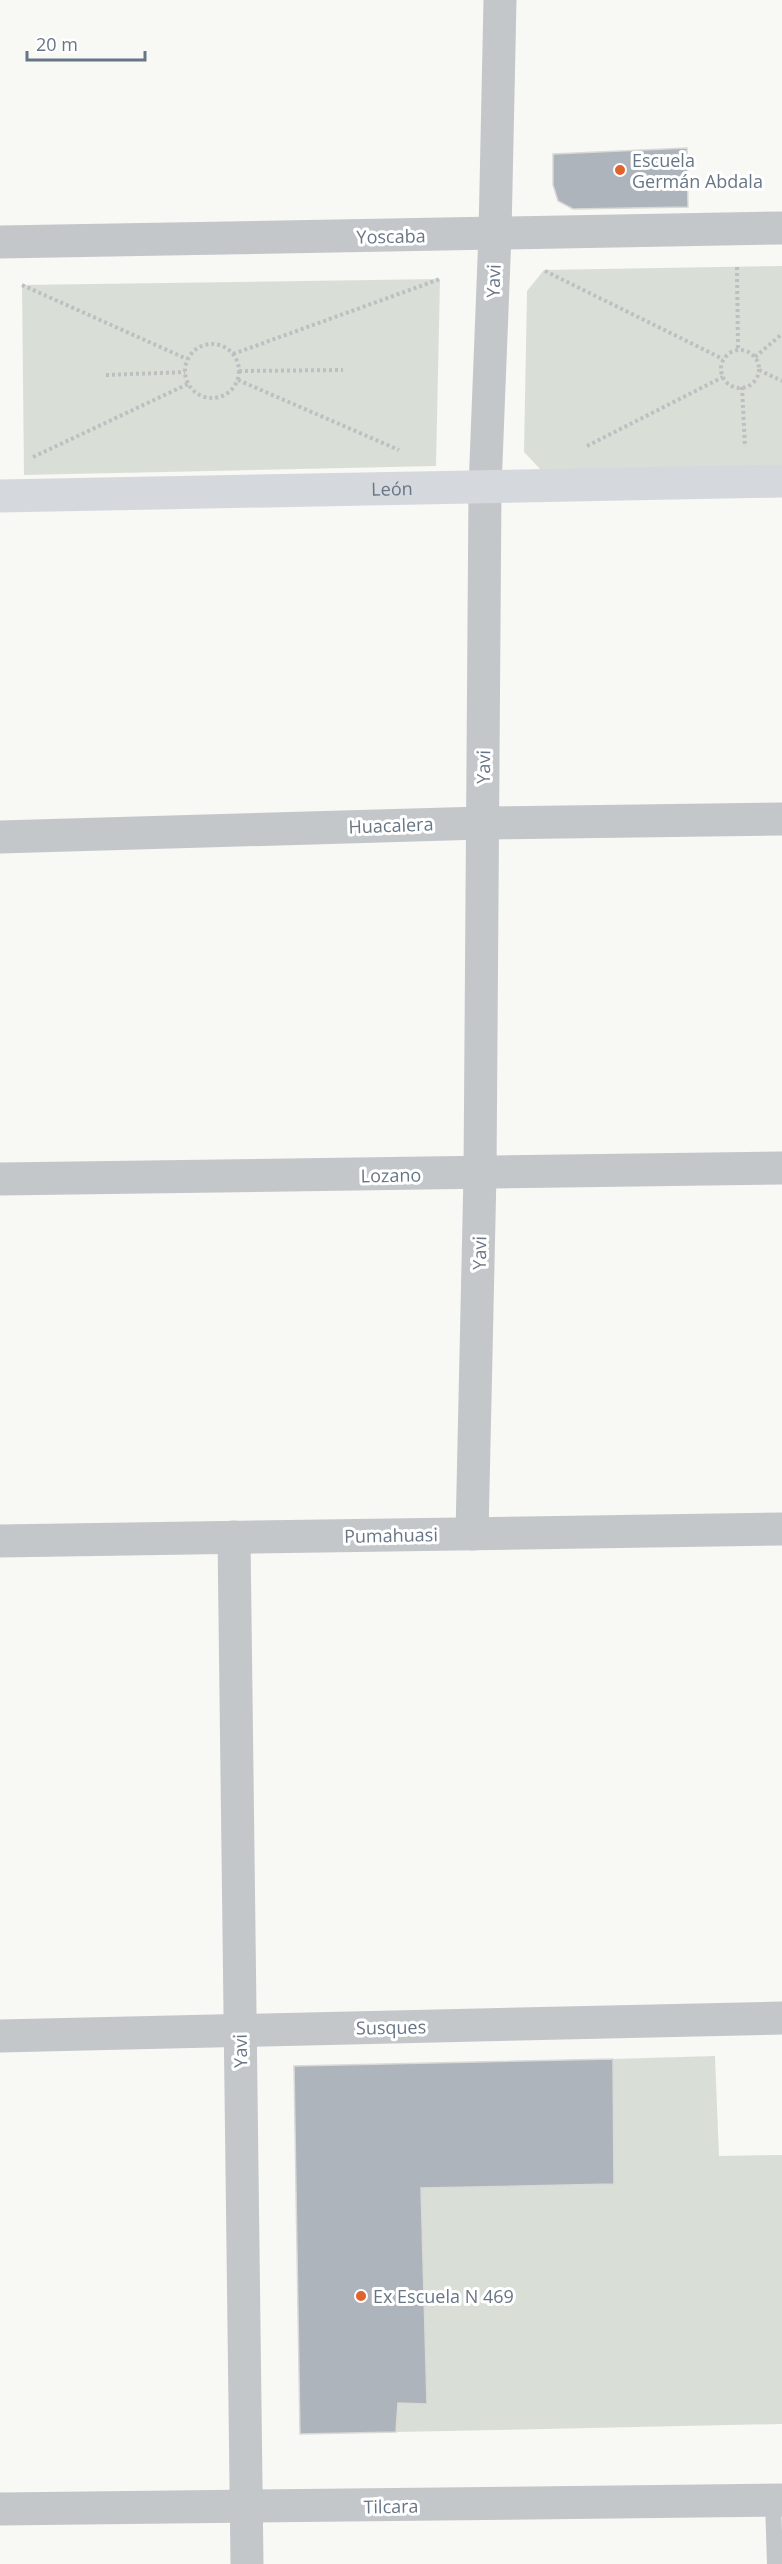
<svg xmlns="http://www.w3.org/2000/svg" width="782" height="2564" font-family="'Open Sans',sans-serif">
<style>
.green{fill:#d9dfd6}
.building{fill:#aeb4bb;stroke:#d9d9d7;stroke-width:1.5}
.lines{fill:none;stroke-linecap:round;stroke-linejoin:round}
.path{stroke:#bdbfc2;stroke-width:4;stroke-dasharray:3 3;stroke-linecap:butt}
.lane{stroke:#c3c7ca;stroke-width:16}
.street{stroke:#c3c7ca;stroke-width:33}
.secondary{stroke:#d5d9dd;stroke-width:33}
.poi-dot{fill:#e1622c;stroke:#fff;stroke-width:2}
.labels{text-anchor:middle;dominant-baseline:central;stroke-width:6;stroke-linejoin:round;paint-order:stroke}
.poi-label{font-size:18px;fill:#677686;stroke:#fff;text-anchor:start}
.street-label{font-size:18px;fill:#677686;stroke:#fff}
</style>
<rect width="100%" height="100%" fill="#f8f8f5"/>
<g class="green">
<path d="M 782,266 L 782,465 L 541,470 L 524,452 L 527,291 L 544,270 Z"/>
<path d="M 440,279 L 436,466 L 24,475 L 22,285 Z"/>
<path d="M 715,2056 L 719,2156 L 782,2155 L 782,2424 L 396,2432 L 398,2403 L 427,2404 L 421,2188 L 613,2184 L 613,2059 Z"/>
</g>
<g class="building">
<path d="M 687,148 L 688,207 L 573,209 L 558,201 L 553,185 L 553,154 Z"/>
<path d="M 613,2059 L 614,2184 L 421,2188 L 427,2404 L 398,2403 L 396,2432 L 300,2434 L 294,2066 Z"/>
</g>
<g class="lines">
<g class="path">
<path d="M 737,267 L 738,349"/>
<path d="M 545,271 L 723,359"/>
<path d="M 22,285 L 187,359"/>
<circle cx="212" cy="371" r="27"/>
<circle cx="740" cy="369" r="19"/>
<path d="M 233,354 L 440,279"/>
<path d="M 755,357 L 782,334"/>
<path d="M 759,370 L 782,381"/>
<path d="M 239,371 L 343,370"/>
<path d="M 106,375 L 185,372"/>
<path d="M 238,380 L 399,450"/>
<path d="M 742,387 L 745,447"/>
<path d="M 587,446 L 723,377"/>
<path d="M 33,457 L 188,384"/>
</g>
<path class="lane" d="M 773,2500 L 775,2564"/>
<g class="street">
<path d="M 0,242 L 782,228"/>
<path d="M 0,837 L 482,823 L 782,819"/>
<path d="M 0,1179 L 782,1168"/>
<path d="M 472,1534 L 480,1174 L 485,488 L 495,234 L 500,0"/>
<path d="M 234,1537 L 247,2564"/>
<path d="M 0,1541 L 782,1529"/>
<path d="M 0,2036 L 782,2018"/>
<path d="M 0,2509 L 782,2500"/>
</g>
<path class="secondary" id="s1" d="M 0,496 L 782,481"/>
</g>
<g class="poi-dot">
<circle cx="620" cy="170" r="6"/>
<circle cx="361" cy="2296" r="6"/>
</g>
<g class="labels">
<g class="poi-label">
<text x="632" y="160">Escuela<tspan x="632" dy="21">Germán Abdala</tspan></text>
<text x="373" y="2296">Ex Escuela N 469</text>
</g>
<g class="street-label">
<text transform="translate(391 236) rotate(-1)">Yoscaba</text>
<text transform="translate(493 281) rotate(-88)">Yavi</text>
<text stroke="none"><textPath href="#s1" startOffset="392">León</textPath></text>
<text transform="translate(483 767) rotate(-89)">Yavi</text>
<text transform="translate(391 825) rotate(-2)">Huacalera</text>
<text transform="translate(391 1175) rotate(-1)">Lozano</text>
<text transform="translate(479 1253) rotate(-89)">Yavi</text>
<text transform="translate(391 1535) rotate(-1)">Pumahuasi</text>
<text transform="translate(391 2027) rotate(-1)">Susques</text>
<text transform="translate(240 2051) rotate(-91)">Yavi</text>
<text transform="translate(391 2506) rotate(-1)">Tilcara</text>
</g>
</g>
<path d="M27 51v9h118v-9" fill="none" stroke="#677686" stroke-width="3"/>
<text x="36" y="51" font-size="18" fill="#677686" stroke="#ffffff" stroke-width="4.5" paint-order="stroke">20 m</text>
</svg>
